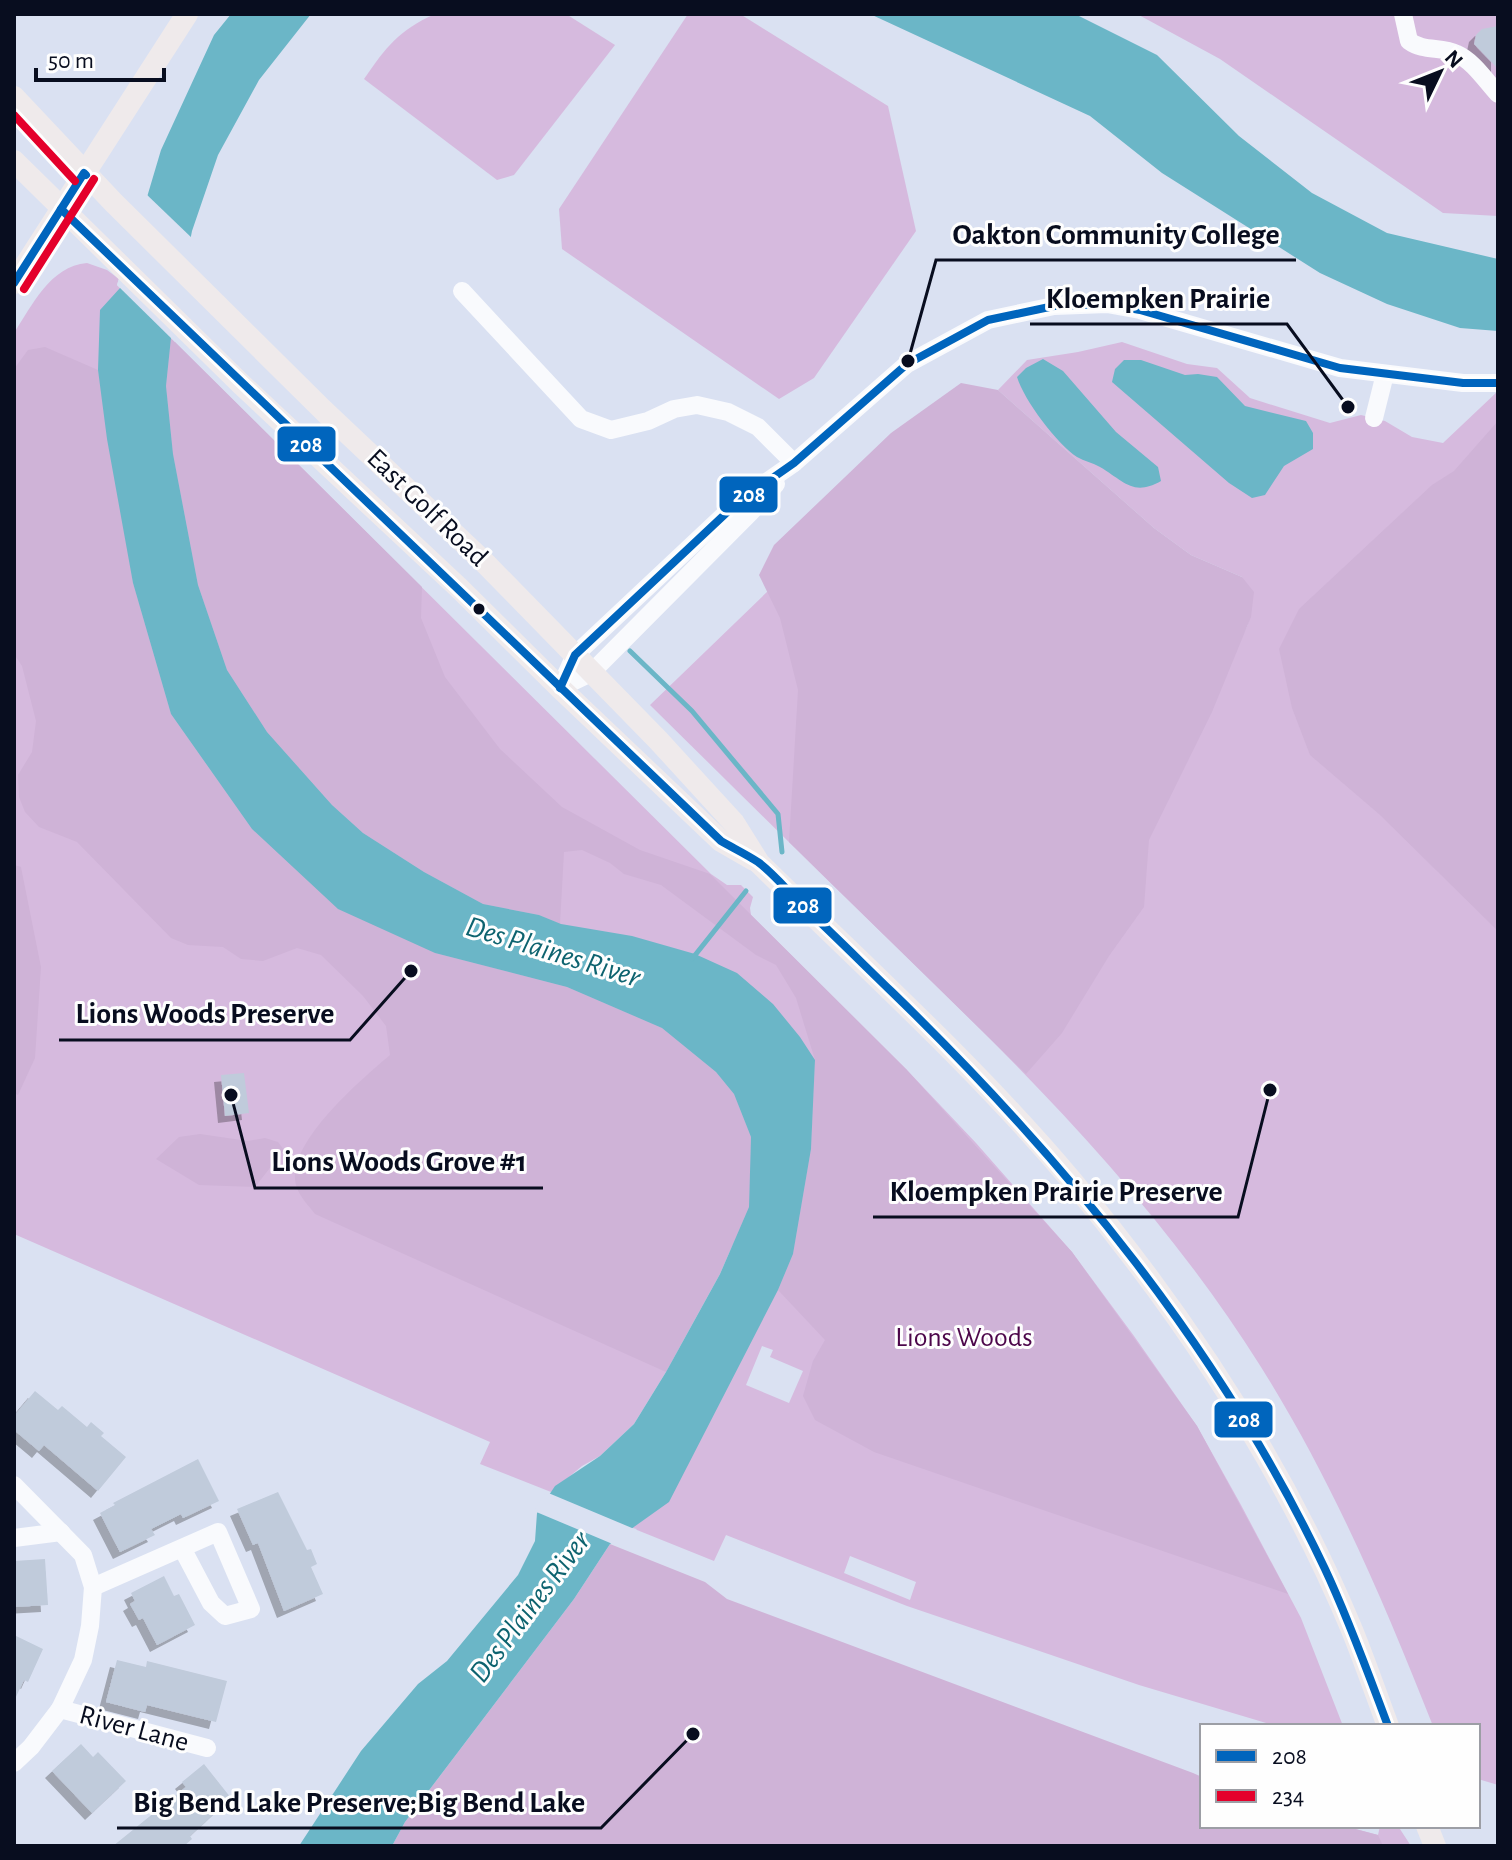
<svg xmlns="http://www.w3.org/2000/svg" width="1512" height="1860" font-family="'Alegreya Sans',sans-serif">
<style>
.green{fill:#d6bade;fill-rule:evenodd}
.forest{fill:#cfb3d7}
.water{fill:#6bb6c7}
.pier{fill:#dae1f2}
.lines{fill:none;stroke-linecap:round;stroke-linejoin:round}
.stream{stroke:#6bb6c7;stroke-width:5}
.building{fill:#c0cbdb;filter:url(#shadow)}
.minor{stroke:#f9fafd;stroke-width:18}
.major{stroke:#efeaeb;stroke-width:22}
.bus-1-casing{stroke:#fefefe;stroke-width:14}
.bus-2-casing{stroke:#fefefe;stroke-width:14}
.bus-1{stroke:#0065bd;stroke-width:8}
.bus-2{stroke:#e4002b;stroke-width:8}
.bus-dot{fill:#080d1f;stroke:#fefefe;stroke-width:3}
.labels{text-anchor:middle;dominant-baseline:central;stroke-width:6;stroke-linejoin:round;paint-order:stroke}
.street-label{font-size:28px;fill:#080d1f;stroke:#fefefe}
.park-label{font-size:28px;fill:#4c064a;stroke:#fefefe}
.water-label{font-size:30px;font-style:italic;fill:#0d636f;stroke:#fefefe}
.leader{fill:none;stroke:#080d1f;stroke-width:3}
.callout-dot{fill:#080d1f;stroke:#fefefe;stroke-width:3}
.callout-label{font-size:30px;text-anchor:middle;font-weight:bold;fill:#080d1f;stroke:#fefefe;stroke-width:6;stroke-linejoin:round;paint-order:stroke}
.line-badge{stroke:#fefefe;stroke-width:3}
.badge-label{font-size:22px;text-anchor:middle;font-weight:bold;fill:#fff}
</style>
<defs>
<filter id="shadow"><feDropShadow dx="-7" dy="7" stdDeviation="0" flood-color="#0004"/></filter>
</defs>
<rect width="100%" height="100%" fill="#dae1f2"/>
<g class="green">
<path d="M 435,14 L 566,14 L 615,45 L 514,175 L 497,180 L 364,79 C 386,47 399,30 435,14 Z"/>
<path d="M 688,14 L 740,14 L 888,106 L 916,231 L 814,378 L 779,399 L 562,249 L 559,209 Z"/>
<path d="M 1137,14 L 1498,14 L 1498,216 L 1443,213 L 1220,59 Z"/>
<path d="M 87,263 L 107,270 L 119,279 L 117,285 L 120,288 L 711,874 L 727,885 L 741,885 L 753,897 L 750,908 L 751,915 L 906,1069 L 976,1143 L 1072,1252 L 1134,1336 L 1197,1426 L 1241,1505 L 1301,1618 L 1343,1726 L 1276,1726 L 1139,1685 L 907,1606 L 726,1535 L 714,1561 L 632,1528 L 669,1501 L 735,1241 L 666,1372 L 634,1424 L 600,1456 L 582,1466 L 551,1492 L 480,1464 L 490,1442 L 14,1234 L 14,333 C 32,306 50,266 87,263 ZM 762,1346 L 773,1350 L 770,1357 L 803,1371 L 789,1403 L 746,1385 ZM 850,1556 L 916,1582 L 910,1600 L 844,1573 Z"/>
<path d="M 1122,342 L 1187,364 L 1217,368 L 1250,398 L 1330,423 L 1361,415 L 1385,421 L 1412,437 L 1443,443 L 1498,391 L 1498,1785 L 1478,1779 L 1478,1726 L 1433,1726 C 1384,1602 1332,1480 1261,1367 C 1156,1200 1023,1069 883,934 C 805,858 727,781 650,705 L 971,395 L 1226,654 C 1257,623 1251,616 1242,577 L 1191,555 L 1154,528 L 998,390 L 1027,360 L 1078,352 Z"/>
<path d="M 1344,1826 L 1378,1835 L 1380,1826 L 1398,1826 L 1411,1846 L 1295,1846 Z"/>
</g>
<g class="forest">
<path d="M 171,338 L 422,587 L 421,618 L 445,677 L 500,749 L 562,807 L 640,850 L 710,874 L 906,1069 L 1072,1252 L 1197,1426 L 1288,1594 L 874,1452 L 815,1420 L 803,1396 L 813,1361 L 825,1340 L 778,1290 L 793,1254 L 811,1149 L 815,1060 L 796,998 L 776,965 L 756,955 L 661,885 L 624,874 L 610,863 L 582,850 L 564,852 L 560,924 L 539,915 L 483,904 L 424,872 L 363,833 L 332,805 L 267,732 L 227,670 L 198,585 L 173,454 L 166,386 Z"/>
<path d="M 45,347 L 98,370 L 133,583 L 171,714 L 252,829 L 435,953 L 567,987 L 662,1028 L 716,1072 L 734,1094 L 751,1137 L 749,1207 L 720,1274 L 666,1372 L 315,1214 C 309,1206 300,1197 297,1188 C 281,1147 362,1079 390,1055 L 386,1026 L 363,996 L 321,955 L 297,948 L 263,961 L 241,959 L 223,947 L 188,945 L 171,938 L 77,842 L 39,827 L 25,812 L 19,797 L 18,775 L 32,752 L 36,721 L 22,666 L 14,654 L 14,369 L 28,350 Z"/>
<path d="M 961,383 L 998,390 L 1154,528 L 1191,555 L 1242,577 L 1254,592 L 1251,617 L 1212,712 L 1149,840 L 1144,907 L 1109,956 L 1062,1033 L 1026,1074 L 789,842 L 798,690 L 780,618 L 759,575 L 774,545 L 891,433 Z"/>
<path d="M 1498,421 L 1498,931 L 1379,814 L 1310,755 L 1292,708 L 1279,649 L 1299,609 L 1432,485 L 1454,471 Z"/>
<path d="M 14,865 L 21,867 L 41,967 L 35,1058 L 18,1095 L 14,1093 Z"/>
<path d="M 200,1134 L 248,1141 L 265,1138 L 278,1142 L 284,1150 L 255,1187 L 199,1185 L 156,1159 L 179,1137 Z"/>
<path d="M 610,1544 L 705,1582 L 727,1599 L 1193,1773 L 1202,1777 L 1202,1826 L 1344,1826 L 1378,1835 L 1383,1846 L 392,1846 L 405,1822 L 574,1599 Z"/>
</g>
<g class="water">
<path d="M 231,14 L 311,14 L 259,80 L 218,155 L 192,231 L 171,338 L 166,386 L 173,454 L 198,585 L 227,670 L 267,732 L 332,805 L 363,833 L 424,872 L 483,904 L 539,915 L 561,924 L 632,936 L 695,954 L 737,973 L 773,1004 L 800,1037 L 815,1060 L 811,1149 L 793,1254 L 778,1290 L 669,1502 L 610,1544 L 574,1599 L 405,1822 L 392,1846 L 299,1846 L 361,1751 L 418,1684 L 447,1661 L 518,1575 L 535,1541 L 537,1513 L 555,1486 L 600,1456 L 634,1424 L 666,1372 L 720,1274 L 749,1207 L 751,1137 L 734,1094 L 716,1072 L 662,1028 L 567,987 L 435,953 L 338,909 L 252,829 L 171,714 L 133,583 L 107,439 L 98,370 L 100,310 L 120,288 L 161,150 L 214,35 Z"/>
<path d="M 870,14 L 1075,14 L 1157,55 L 1239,136 L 1312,193 L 1387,233 L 1498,259 L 1498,331 L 1460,328 L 1387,304 L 1320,273 L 1162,173 L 1090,116 Z"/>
<path d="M 1043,359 L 1063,371 L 1116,432 L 1158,467 L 1161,481 C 1133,497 1124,481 1100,467 C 1093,463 1084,461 1077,457 C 1057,444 1024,400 1017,377 L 1026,368 Z"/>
<path d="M 1124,360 L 1141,360 L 1185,375 L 1198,374 L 1217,377 L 1245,406 L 1306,421 L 1313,433 L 1313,449 L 1284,466 L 1265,495 L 1252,498 L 1229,483 L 1112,382 L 1115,369 Z"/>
</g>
<g class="pier">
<path d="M 144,192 L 194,240 L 175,342 L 117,285 Z"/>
<path d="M 546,1492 L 632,1528 L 637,1529 L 615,1545 L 534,1511 Z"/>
</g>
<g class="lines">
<g class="stream">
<path d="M 630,651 L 692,711 L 778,814 L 782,852"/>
<path d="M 692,959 L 746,891"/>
</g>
</g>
<g class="building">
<path d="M 1498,26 L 1498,69 L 1474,44 L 1476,35 L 1482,29 Z"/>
<path d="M 244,1073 L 249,1113 L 225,1116 L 221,1075 Z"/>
<path d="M 35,1391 L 58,1410 L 62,1406 L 87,1427 L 91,1422 L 104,1433 L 101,1436 L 126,1457 L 98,1491 L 44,1445 L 39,1451 L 14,1430 L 14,1416 Z"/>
<path d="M 198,1459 L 219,1501 L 183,1518 L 181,1514 L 151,1529 L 155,1535 L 120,1552 L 100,1513 L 115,1505 L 113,1503 Z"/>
<path d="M 278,1492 L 307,1550 L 311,1549 L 317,1564 L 311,1567 L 323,1594 L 284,1611 L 258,1543 L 253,1545 L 237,1509 Z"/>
<path d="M 45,1559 L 48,1605 L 14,1607 L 14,1561 Z"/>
<path d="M 164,1576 L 174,1596 L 179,1594 L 195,1625 L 157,1645 L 143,1618 L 139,1620 L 130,1604 L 135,1601 L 131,1593 Z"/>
<path d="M 14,1635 L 43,1649 L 28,1682 L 24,1680 L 14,1701 Z"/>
<path d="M 117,1660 L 146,1667 L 147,1661 L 227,1681 L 216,1722 L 147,1705 L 145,1712 L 106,1702 Z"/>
<path d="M 81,1744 L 93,1757 L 98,1752 L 126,1781 L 92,1813 L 52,1771 Z"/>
<path d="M 204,1764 L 231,1798 L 190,1836 L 192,1839 L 184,1846 L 113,1846 L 186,1787 L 182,1782 Z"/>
</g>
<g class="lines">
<g class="minor">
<path d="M 1403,14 L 1409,41 C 1424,52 1441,46 1457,54 C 1473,61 1486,81 1498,94"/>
<path d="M 462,291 L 581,419 L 611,430 L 648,421 L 674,409 L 697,405 L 728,412 L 758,427 L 794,463"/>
<path d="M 1374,418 L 1385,374"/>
<path d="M 560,688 L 575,655 L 738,502 L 794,463 L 907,364 L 988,320 L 1054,306 L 1107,304 L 1140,310 L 1340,368 L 1463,383 L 1498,383"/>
<path d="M 560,688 L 591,673 L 750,513 L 776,484"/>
<path d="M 14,1485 L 83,1555 L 93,1587 L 90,1626 L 83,1660 L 60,1709 L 31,1747 L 14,1763"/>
<path d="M 14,1538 L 61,1532"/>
<path d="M 93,1587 L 218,1532 L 251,1609 L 225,1616 L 211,1603 L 182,1548"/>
<path d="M 60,1709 L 207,1748"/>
</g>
<g class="major">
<path d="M 14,97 L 113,202 L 323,410 L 482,560 L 658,740 L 734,823 L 759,863 C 864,966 977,1068 1072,1181 C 1185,1316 1284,1467 1352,1630 C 1365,1662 1376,1694 1388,1726"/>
<path d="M 14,161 L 241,384 L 459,588 L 560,688 L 721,841 L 754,860"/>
<path d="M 14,283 L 187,14"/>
<path d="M 1427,1826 L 1435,1846"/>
</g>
<defs>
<g id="bus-1">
<path d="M 61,209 L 721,841 C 733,848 746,854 758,862 C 773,873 787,890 801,904 C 832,933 862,963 892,992 C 1066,1161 1221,1349 1325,1569 C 1349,1620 1368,1673 1388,1726"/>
<path d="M 14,283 L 84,173 L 86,175"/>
<path d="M 560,688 L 575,655 L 738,502 L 794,463 L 907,364 L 988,320 L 1054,306 L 1107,304 L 1140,310 L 1340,368 L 1463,383 L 1498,383"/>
</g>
<g id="bus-2">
<path d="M 14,115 L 75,181"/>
<path d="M 24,289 L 94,179"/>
</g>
</defs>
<use href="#bus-1" class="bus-1-casing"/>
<use href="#bus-2" class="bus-2-casing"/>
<use href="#bus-1" class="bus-1"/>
<use href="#bus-2" class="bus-2"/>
</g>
<circle class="bus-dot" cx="479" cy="609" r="7"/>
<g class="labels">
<g class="street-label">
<text transform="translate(427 508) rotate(44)">East Golf Road</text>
<text transform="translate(134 1729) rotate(15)">River Lane</text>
</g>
<g class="park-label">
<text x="964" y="1338">Lions Woods</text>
</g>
<g class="water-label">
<text transform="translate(553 952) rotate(17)">Des Plaines River</text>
<text transform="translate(530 1607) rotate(-53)">Des Plaines River</text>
</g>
</g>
<path class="leader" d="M908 361L936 260H1296M1348 407L1287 324H1030M411 971L350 1040H59M231 1095L255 1188H543M1270 1090L1238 1217H873M693 1734L601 1828H117"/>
<g class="callout-dot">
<circle cx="908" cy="361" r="8"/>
<circle cx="1348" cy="407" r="8"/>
<circle cx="411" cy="971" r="8"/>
<circle cx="231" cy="1095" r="8"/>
<circle cx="1270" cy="1090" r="8"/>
<circle cx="693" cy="1734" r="8"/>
</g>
<g class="callout-label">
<text x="1116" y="244">Oakton Community College</text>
<text x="1158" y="308">Kloempken Prairie</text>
<text x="205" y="1023">Lions Woods Preserve</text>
<text x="399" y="1171">Lions Woods Grove #1</text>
<text x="1056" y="1201">Kloempken Prairie Preserve</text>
<text x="359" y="1812">Big Bend Lake Preserve;Big Bend Lake</text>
</g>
<g class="line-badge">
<rect x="276" y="425" width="61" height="38" rx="8" fill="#0065bd"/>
<rect x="718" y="475" width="61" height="39" rx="8" fill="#0065bd"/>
<rect x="772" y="886" width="61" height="39" rx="8" fill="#0065bd"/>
<rect x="1213" y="1400" width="61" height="39" rx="8" fill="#0065bd"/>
</g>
<g class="badge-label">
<text x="306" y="452">208</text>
<text x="749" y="502">208</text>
<text x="803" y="913">208</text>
<text x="1244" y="1427">208</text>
</g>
<rect width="1512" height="1860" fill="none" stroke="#080d1f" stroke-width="32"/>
<rect x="1200" y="1724" width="280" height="104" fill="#fefefe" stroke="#9c9ea5" stroke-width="2"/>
<rect x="1216" y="1750" width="40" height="12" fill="#0065bd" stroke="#9c9ea5" stroke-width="2"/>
<text x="1272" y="1764" font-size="24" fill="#080d1f">208</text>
<rect x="1216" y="1790" width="40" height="12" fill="#e4002b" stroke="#9c9ea5" stroke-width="2"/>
<text x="1272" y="1804" font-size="24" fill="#080d1f">234</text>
<g transform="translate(1440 72) rotate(47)" stroke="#fefefe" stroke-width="6" paint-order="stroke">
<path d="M0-6L14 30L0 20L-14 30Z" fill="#080d1f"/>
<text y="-12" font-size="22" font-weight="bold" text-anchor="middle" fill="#080d1f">N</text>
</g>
<path d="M36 68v12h128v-12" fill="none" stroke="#080d1f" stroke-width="4"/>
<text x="48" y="68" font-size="24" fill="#080d1f" stroke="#fefefe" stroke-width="6" paint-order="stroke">50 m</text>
</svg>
